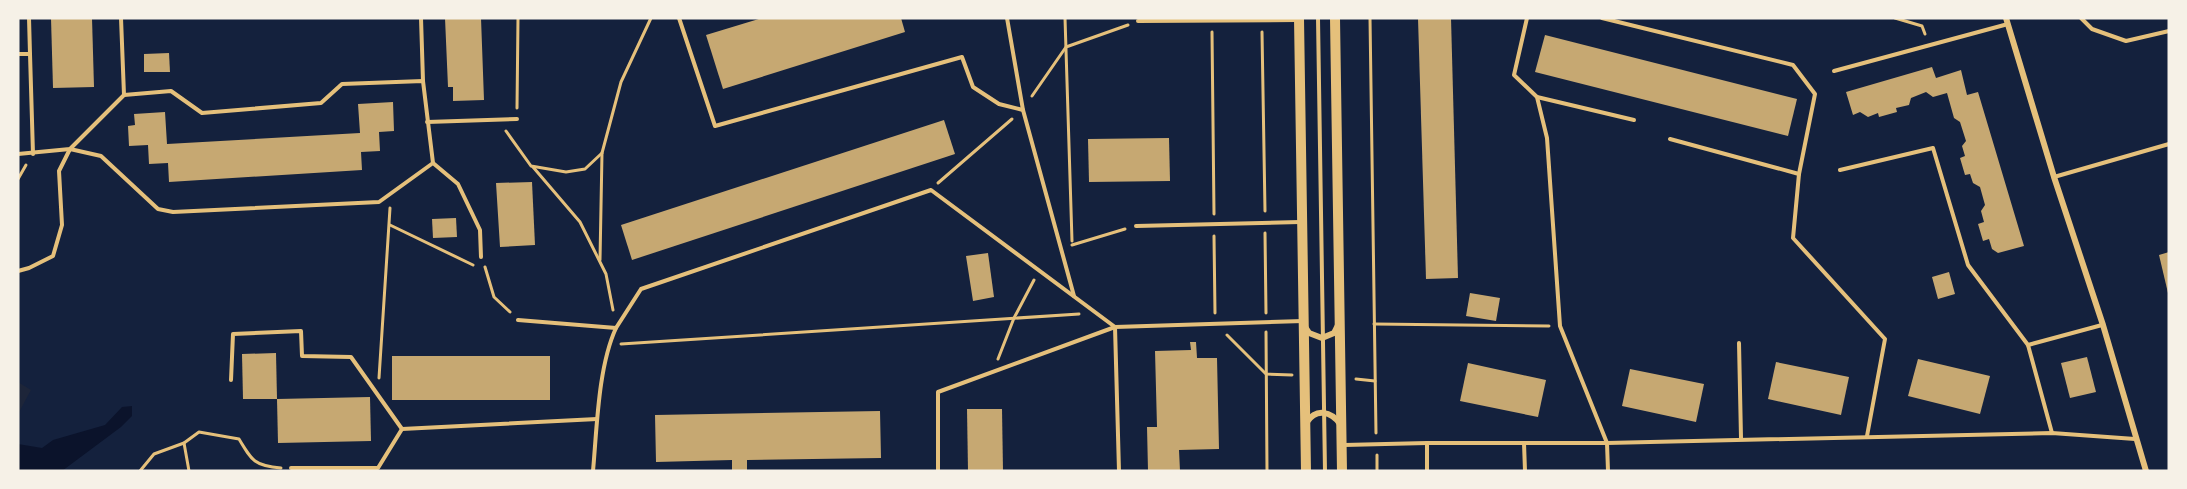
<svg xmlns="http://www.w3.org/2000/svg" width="2187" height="489" font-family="'Open Sans',sans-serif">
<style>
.green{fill:#1d2539}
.water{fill:#0b132b}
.building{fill:#c6a872}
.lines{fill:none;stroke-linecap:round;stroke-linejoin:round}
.path{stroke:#e5c07b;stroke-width:3}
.service{stroke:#e5c07b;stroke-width:4}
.minor{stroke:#e5c07b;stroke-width:6}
.secondary{stroke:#e5c07b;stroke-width:10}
</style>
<rect width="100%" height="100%" fill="#14213d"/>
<path class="green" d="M 18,382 L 31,390 L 18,414 Z"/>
<path class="water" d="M 132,406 L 132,416 L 121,427 L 62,471 L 18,471 L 18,444 L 42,448 L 53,440 L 105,425 L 122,407 Z"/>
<g class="building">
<path d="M 51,18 L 92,18 L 94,87 L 53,88 Z"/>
<path d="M 445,18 L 481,18 L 484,100 L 453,101 L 453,87 L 448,87 Z"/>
<path d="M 762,18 L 901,18 L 905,32 L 723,89 L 706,35 Z"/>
<path d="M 1418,18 L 1451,18 L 1458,278 L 1426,279 Z"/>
<path d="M 1545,35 L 1797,99 L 1788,136 L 1535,72 Z"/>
<path d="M 169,53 L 170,72 L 144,72 L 144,54 Z"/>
<path d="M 1932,67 L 1936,78 L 1961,70 L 1967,95 L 1978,92 L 2024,246 L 1998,253 L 1992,249 L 1989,239 L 1983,241 L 1978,224 L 1984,222 L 1981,211 L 1985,205 L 1980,187 L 1973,183 L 1970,174 L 1965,175 L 1960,158 L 1965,156 L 1962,146 L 1966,141 L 1960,122 L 1954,118 L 1947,93 L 1933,97 L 1926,92 L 1911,98 L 1909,105 L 1896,108 L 1897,112 L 1879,117 L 1878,113 L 1868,117 L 1860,112 L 1853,115 L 1846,92 Z"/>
<path d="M 393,102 L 394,131 L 379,132 L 380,151 L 361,152 L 362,170 L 169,182 L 168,163 L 149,164 L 148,145 L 129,146 L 128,126 L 135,125 L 134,114 L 165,112 L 167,144 L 360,133 L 358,104 Z"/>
<path d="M 944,120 L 955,154 L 632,260 L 621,225 Z"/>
<path d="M 1169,138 L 1170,181 L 1089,182 L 1088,139 Z"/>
<path d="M 532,182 L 535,245 L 500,247 L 496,183 Z"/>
<path d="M 456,218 L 457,237 L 433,238 L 432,219 Z"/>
<path d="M 2169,252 L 2169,293 L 2168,293 L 2159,255 Z"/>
<path d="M 988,253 L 994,297 L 973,301 L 966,256 Z"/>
<path d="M 1949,272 L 1955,294 L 1938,299 L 1932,277 Z"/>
<path d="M 1470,293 L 1500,298 L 1496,321 L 1466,316 Z"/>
<path d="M 1190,342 L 1196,342 L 1197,358 L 1217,358 L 1219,449 L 1179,450 L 1180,471 L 1148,471 L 1147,427 L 1157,427 L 1155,351 L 1191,350 Z"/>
<path d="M 276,353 L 277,399 L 243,399 L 242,354 Z"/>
<rect x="392" y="356" width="158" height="44"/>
<path d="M 2087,357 L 2096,392 L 2070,398 L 2061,363 Z"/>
<path d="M 1918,359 L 1990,376 L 1980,414 L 1908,396 Z"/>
<path d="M 1776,362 L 1849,377 L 1841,415 L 1768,399 Z"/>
<path d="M 1468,363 L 1546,380 L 1538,417 L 1460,401 Z"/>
<path d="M 1630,369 L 1704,384 L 1696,422 L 1622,406 Z"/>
<path d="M 370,397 L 371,441 L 278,443 L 277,399 Z"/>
<path d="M 967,409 L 1002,409 L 1003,471 L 968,471 Z"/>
<path d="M 880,411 L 881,458 L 747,460 L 747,471 L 732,471 L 732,460 L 656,462 L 655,415 Z"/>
</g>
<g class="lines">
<g class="path">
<path d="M 1065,18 L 1072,241"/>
<path d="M 1370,18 L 1376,433"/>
<path d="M 1895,18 L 1922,26 L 1925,34"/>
<path d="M 1212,32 L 1214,214"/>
<path d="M 1262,32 L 1265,211"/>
<path d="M 1032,96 L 1066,47 L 1128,25"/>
<path d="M 517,108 L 518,18"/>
<path d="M 506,131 L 531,166 L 566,172 L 585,169 L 602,153 L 621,82 L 651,18"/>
<path d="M 533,167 L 580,222 L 606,274 L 613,310"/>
<path d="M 18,179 L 26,165"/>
<path d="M 938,183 L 1012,119"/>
<path d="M 390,225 L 473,265"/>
<path d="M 1265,233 L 1266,313"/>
<path d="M 1214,236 L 1215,313"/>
<path d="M 1072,245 L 1125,229"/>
<path d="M 600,260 L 602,153"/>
<path d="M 485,267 L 494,297 L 510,312"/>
<path d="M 1374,324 L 1549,326"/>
<path d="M 1266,332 L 1267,471"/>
<path d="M 1227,335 L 1266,374 L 1292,375"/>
<path d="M 621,344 L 1079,314"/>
<path d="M 998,359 L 1014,318 L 1034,280"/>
<path d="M 379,378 L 390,208"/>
<path d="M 1356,379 L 1375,381"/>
<path d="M 184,443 L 189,471"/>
<path d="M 1377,455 L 1377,471"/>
<path d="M 140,471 L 154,454 L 184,443 L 199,432 L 239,439 C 252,461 255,466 281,468"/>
</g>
<g class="service">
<path d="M 121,18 L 124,95"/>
<path d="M 421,18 L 423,81"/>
<path d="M 679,18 L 715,126 L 962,57 L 973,87 L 999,104 L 1023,110 L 1074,296"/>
<path d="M 1007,18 L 1023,110"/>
<path d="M 1318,18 L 1325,471"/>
<path d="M 1527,18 L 1514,75 L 1537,97 L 1547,138 L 1560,326 L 1607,443 L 1608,471"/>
<path d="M 1602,18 L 1793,65 L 1815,94 L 1799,174 L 1793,238 L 1885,339 L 1867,436"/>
<path d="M 2081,18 L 2092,29 L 2126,41 L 2169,31"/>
<path d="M 1138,21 L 1296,20"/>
<path d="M 18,54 L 30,54 L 29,18"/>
<path d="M 30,54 L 33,154"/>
<path d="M 1834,71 L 2008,24"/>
<path d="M 1537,97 L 1634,120"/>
<path d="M 427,122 L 517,119"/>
<path d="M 1670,139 L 1799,174"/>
<path d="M 18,154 L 70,149 L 124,95 L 171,91 L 202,113 L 321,103 L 342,84 L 423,81 L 433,163"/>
<path d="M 1840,170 L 1933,148 L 1968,265 L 2028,345 L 2102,325"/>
<path d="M 2054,177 L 2169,144"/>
<path d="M 1136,226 L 1300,222"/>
<path d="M 18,271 L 29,268 L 53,256 L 62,225 L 59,171 L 70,149 L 101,156 L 158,209 L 173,212 L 379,202 L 433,163 L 458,184 L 480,230 L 481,257"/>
<path d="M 518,320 L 616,328 L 641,289 L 931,190 L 1115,327 L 1119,471"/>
<path d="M 1739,343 L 1741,438"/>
<path d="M 2028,345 L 2052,433"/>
<path d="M 231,380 L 233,334 L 301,331 L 302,356 L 351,357 L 402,429"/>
<path d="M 1427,443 L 1427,471"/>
<path d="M 1524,443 L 1525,471"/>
<path d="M 1344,445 L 1427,443 L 1607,443 L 2052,433 L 2135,439"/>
<path d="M 291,468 L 378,468 L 402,429 L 597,419"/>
<path d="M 593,471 C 597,428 598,367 616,328"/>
<path d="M 938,471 L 938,392 L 1115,327 L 1303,321"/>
</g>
<g class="minor">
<path d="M 2006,18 L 2054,177 L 2103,325 L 2146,471"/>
<path d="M 1305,327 L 1309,333 L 1322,338 L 1334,333 L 1338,325"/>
<path d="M 1307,422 C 1316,408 1331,411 1340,424"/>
</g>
<g class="secondary">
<path d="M 1299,18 L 1306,471"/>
<path d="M 1335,18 L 1342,471"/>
</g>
</g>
<rect width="2187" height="489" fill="none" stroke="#f6f1e7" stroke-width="39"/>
</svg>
